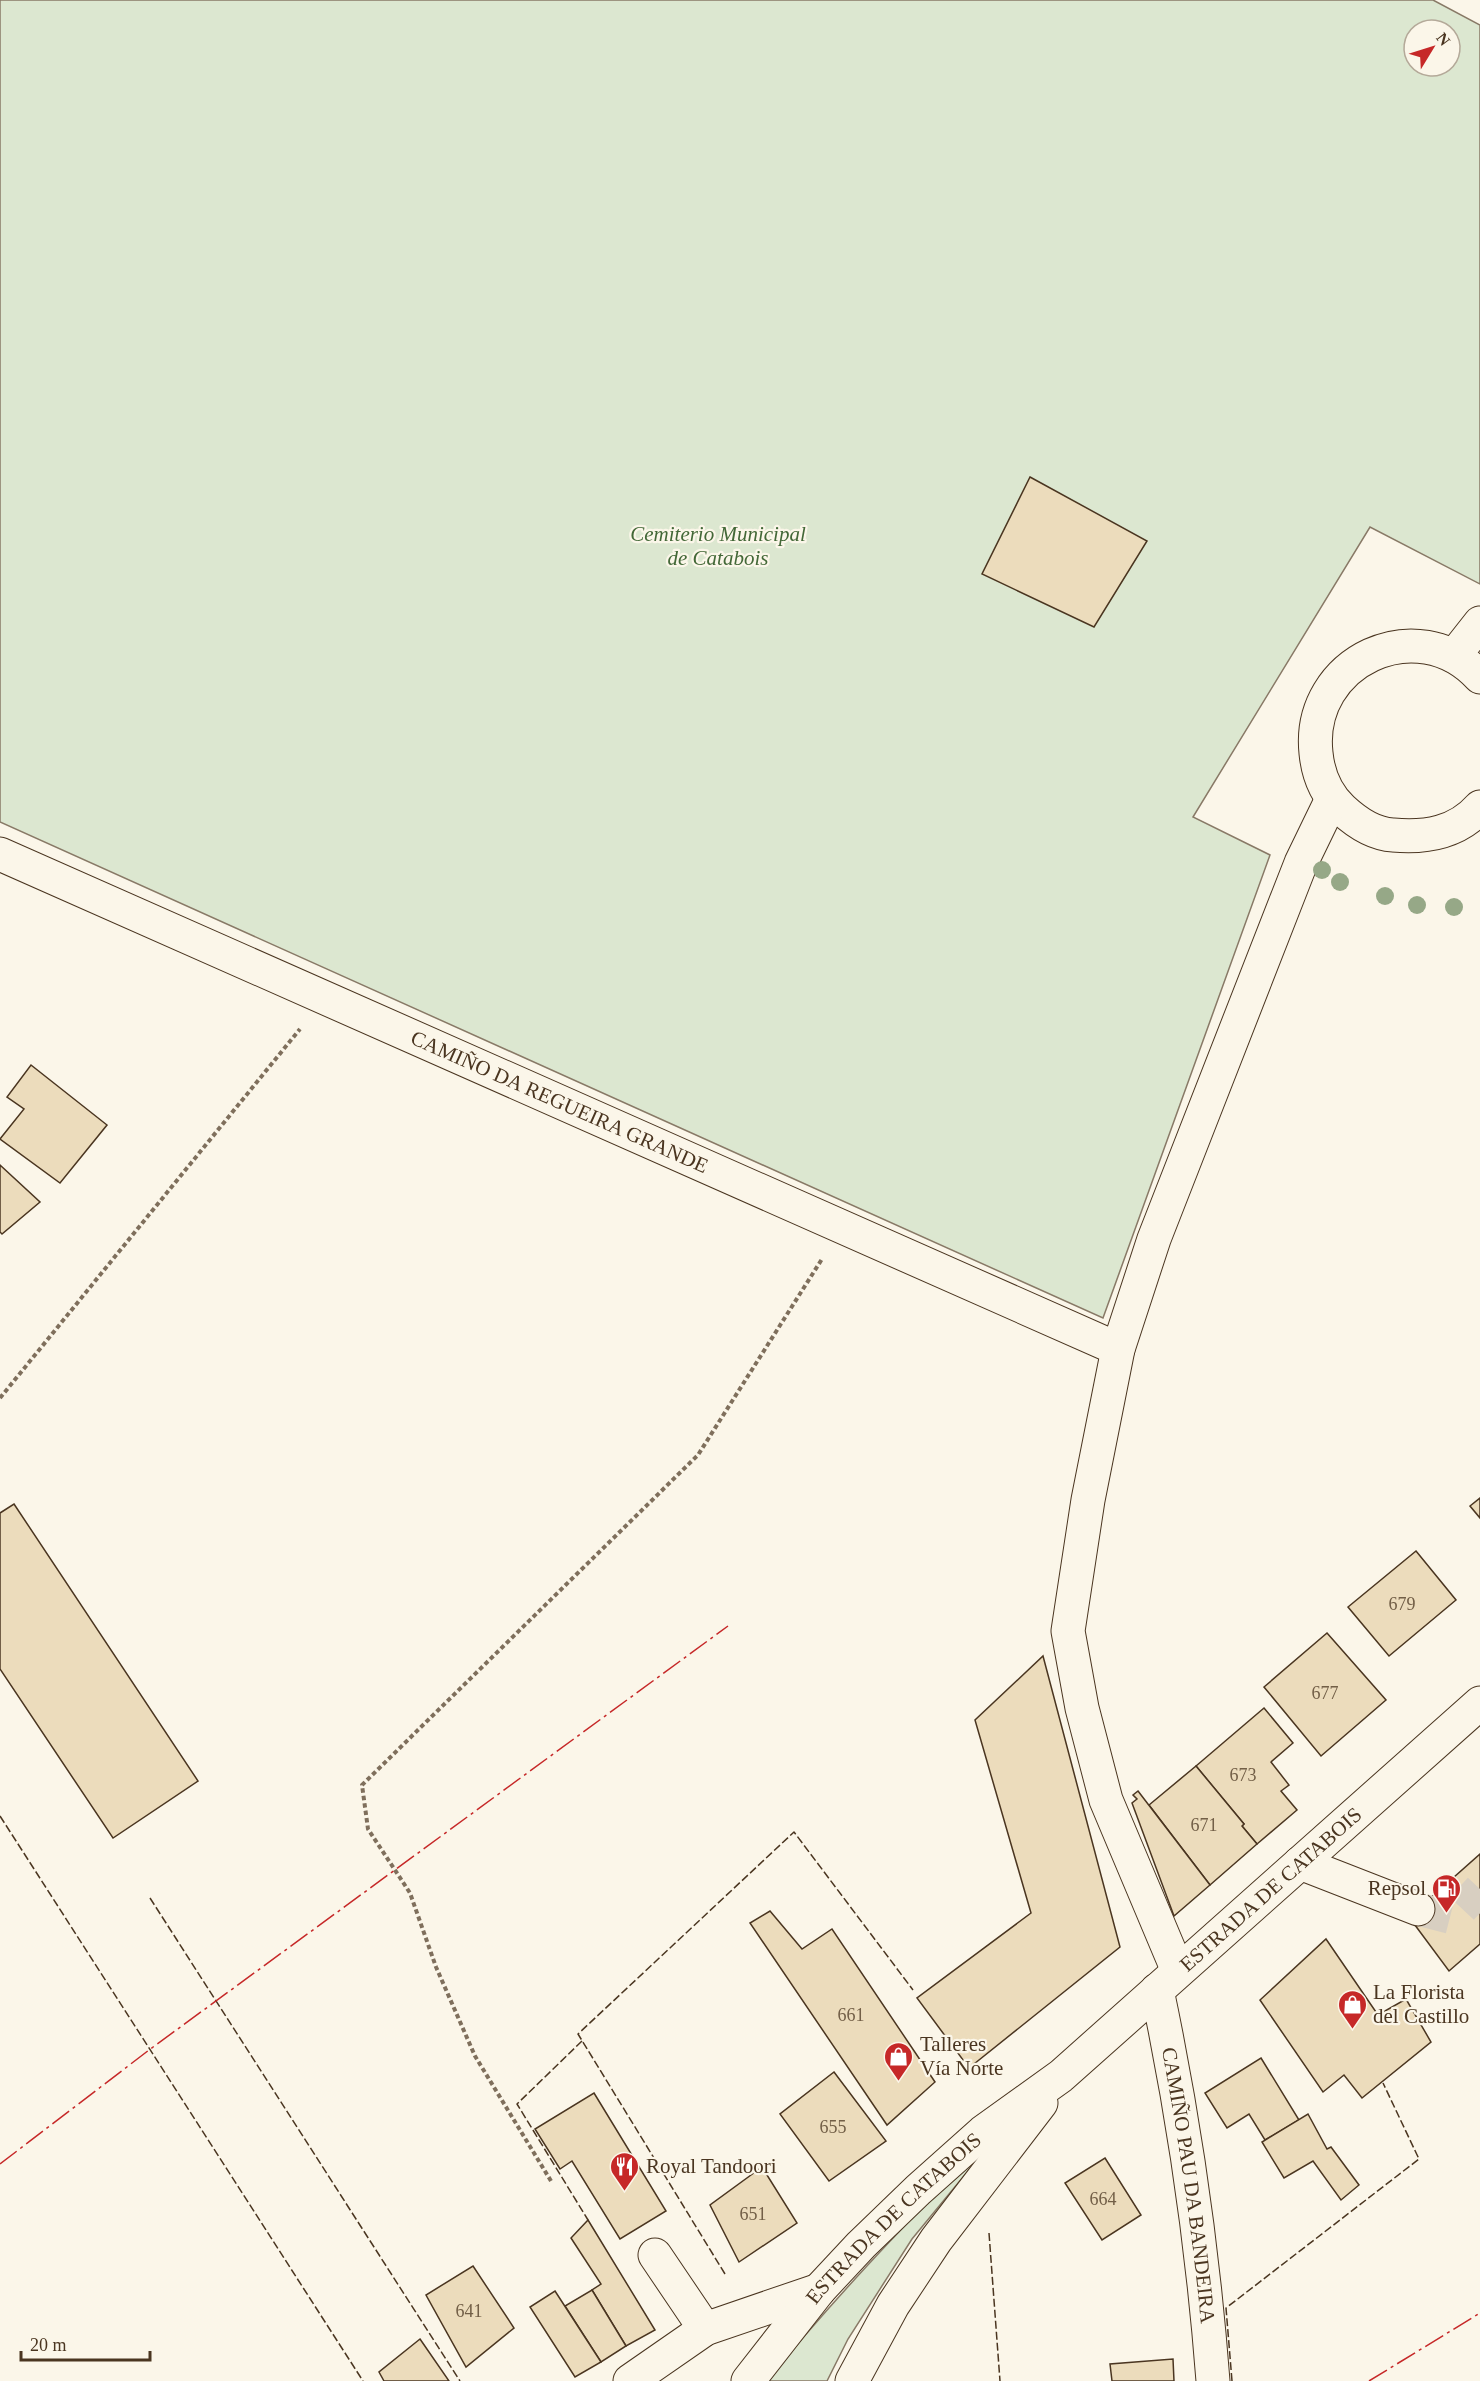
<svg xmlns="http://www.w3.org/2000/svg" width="1480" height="2381" font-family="Georgia,serif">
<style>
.green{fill:#dce7d0;stroke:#887966;stroke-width:1.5;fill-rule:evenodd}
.building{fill:#ecdcbc;stroke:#4a3520;stroke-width:1.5}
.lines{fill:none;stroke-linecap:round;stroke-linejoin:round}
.minor-tunnel{stroke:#d8cfc1;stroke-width:33;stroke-dasharray:33 16;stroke-linecap:butt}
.minor-casing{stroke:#4a3520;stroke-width:35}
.major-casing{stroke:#4a3520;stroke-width:35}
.path{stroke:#7f6f5c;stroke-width:4;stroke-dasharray:4.5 3;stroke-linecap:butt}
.minor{stroke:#fbf6e9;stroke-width:33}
.major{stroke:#fbf6e9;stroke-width:33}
.fence{stroke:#4a3520;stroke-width:1.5;stroke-dasharray:8 3;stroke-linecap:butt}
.power{stroke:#c62828;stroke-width:1.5;stroke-dasharray:21 4.5 3 4.5;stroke-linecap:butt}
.tree{fill:#96a887}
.labels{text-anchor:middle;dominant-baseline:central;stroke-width:4.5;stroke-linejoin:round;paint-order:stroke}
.number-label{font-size:18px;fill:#725f47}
.park-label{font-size:21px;font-style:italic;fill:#436837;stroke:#fbf6e9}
.street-label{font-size:21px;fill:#4a3520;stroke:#fbf6e9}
.poi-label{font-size:21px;fill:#4a3520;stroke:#fbf6e9;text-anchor:start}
</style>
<rect width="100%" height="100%" fill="#fbf6e9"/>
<g class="green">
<path d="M 0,0 L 1433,0 L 1480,25 L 1480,584 L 1370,527 L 1193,817 L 1270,855 L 1103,1318 L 0,822 ZM 1414,30 L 1450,30 L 1450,66 L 1414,66 Z"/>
<path d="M 969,2160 L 973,2165 L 912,2239 L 848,2339 L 827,2381 L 767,2381 C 830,2303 898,2231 969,2160 Z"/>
</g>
<g class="building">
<path d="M 1030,477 L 1147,541 L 1094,627 L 982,574 Z"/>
<path d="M 31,1065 L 107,1125 L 60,1183 L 0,1139 L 24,1109 L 7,1097 Z"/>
<path d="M 0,1165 L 40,1202 L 2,1234 L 0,1232 Z"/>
<path d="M 1480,1498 L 1480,1518 L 1470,1506 Z"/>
<path d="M 14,1504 L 198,1781 L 113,1838 L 0,1669 L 0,1513 Z"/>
<path d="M 1416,1551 L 1456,1600 L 1389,1656 L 1348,1607 Z"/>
<path d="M 1327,1633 L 1386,1700 L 1321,1756 L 1264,1687 Z"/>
<path d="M 1043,1656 L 1120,1947 L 969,2068 L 917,1998 L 1031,1913 L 975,1720 Z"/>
<path d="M 1264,1708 L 1293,1743 L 1271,1762 L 1289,1785 L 1281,1791 L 1297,1810 L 1257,1844 L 1242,1826 L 1244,1824 L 1196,1766 Z"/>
<path d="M 1196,1766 L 1244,1824 L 1242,1826 L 1257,1844 L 1210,1885 L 1149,1805 Z"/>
<path d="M 1138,1791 L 1210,1885 L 1174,1916 L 1132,1803 L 1137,1799 L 1133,1795 Z"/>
<path d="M 1480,1854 L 1480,1944 L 1449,1971 L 1409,1917 Z"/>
<path d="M 770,1911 L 802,1949 L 832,1929 L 935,2082 L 887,2125 L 750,1923 Z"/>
<path d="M 1326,1939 L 1378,2015 L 1406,1999 L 1431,2042 L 1362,2098 L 1344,2075 L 1323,2092 L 1260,2000 Z"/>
<path d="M 1261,2058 L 1299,2120 L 1265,2140 L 1249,2114 L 1227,2128 L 1205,2093 Z"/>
<path d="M 834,2072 L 886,2141 L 829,2181 L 780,2114 Z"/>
<path d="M 594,2093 L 666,2211 L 620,2239 L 572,2161 L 560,2169 L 535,2129 Z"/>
<path d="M 1308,2114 L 1327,2149 L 1331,2147 L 1359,2185 L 1341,2200 L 1313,2161 L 1284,2178 L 1262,2142 Z"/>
<path d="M 1105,2158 L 1141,2215 L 1102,2240 L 1065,2183 Z"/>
<path d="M 762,2167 L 797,2223 L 739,2262 L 710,2205 Z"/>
<path d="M 588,2220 L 655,2330 L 626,2346 L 592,2290 L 601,2284 L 571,2238 Z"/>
<path d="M 473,2266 L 514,2328 L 466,2367 L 426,2295 Z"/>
<path d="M 592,2290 L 626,2346 L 601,2362 L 565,2306 Z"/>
<path d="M 555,2291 L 601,2362 L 575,2377 L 530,2307 Z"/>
<path d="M 420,2339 L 449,2381 L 384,2381 L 379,2372 Z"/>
<path d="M 1173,2359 L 1174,2381 L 1112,2381 L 1110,2364 Z"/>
</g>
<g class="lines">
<path class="minor-tunnel" d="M 1418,1909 L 1453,1918 L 1480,1889"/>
<defs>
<g id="minor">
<path d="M 1454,656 L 1480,623"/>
<path d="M 1480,677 C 1418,609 1306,661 1316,753 C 1318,774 1326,794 1342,809 C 1356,822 1373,834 1393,835 C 1426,838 1457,833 1480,807"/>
<path id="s1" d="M 0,854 L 1118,1349"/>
<path d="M 1300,1863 L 1418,1909"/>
<path d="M 1178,1971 L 1106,1800 L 1082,1708 L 1068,1631 L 1088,1500 L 1118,1349 L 1154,1239 L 1301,863 L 1332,799"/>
<path id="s2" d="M 1157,1990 C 1184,2118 1203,2250 1213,2381"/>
<path d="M 655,2255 L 705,2329"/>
<path d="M 630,2381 L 705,2329 L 819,2290"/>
</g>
<g id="major">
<path id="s3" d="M 748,2381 L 819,2290 L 861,2245 L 918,2190 L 983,2132 L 1061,2076 L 1480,1703"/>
<path d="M 852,2381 L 893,2305 L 936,2240 L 1041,2103"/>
</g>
</defs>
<use href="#minor" class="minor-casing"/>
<use href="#major" class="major-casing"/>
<g class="path">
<path d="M 0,1398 L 300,1029"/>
<path d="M 551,2181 L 475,2056 L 436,1967 L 410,1893 L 368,1829 L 362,1785 L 698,1455 L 822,1259"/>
</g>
<use href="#minor" class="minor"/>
<use href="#major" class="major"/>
<g class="fence">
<path d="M 0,1816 L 363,2381"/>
<path d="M 150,1898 L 460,2381"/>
<path d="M 582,2041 L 517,2104 L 588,2220"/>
<path d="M 989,2233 L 1000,2381"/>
<path d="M 725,2274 L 578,2034 L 794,1832 L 913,1990"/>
<path d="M 1232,2381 L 1226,2308 L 1419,2159 L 1383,2083"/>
</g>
<g class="power">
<path d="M 0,2164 L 149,2050 L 728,1626"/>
<path d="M 1369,2381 L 1480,2313"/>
</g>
</g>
<g class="tree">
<circle cx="1322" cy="870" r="9"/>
<circle cx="1340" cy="882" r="9"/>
<circle cx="1385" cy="896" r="9"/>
<circle cx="1417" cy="905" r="9"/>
<circle cx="1454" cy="907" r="9"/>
</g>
<defs>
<symbol id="fuel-pin" viewBox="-11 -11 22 30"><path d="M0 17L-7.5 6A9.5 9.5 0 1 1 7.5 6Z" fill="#c62828" stroke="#fbf6e9"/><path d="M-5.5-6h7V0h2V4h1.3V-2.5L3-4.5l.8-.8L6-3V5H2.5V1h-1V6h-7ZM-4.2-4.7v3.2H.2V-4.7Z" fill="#fff"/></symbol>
<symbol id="shop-pin" viewBox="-11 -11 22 30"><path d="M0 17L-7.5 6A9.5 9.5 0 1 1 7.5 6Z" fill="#c62828" stroke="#fbf6e9"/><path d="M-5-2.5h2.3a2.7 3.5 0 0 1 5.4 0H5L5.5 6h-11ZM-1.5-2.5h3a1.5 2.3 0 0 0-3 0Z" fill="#fff"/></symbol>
<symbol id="restaurant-pin" viewBox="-11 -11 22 30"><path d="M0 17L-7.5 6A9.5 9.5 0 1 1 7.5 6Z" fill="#c62828" stroke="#fbf6e9"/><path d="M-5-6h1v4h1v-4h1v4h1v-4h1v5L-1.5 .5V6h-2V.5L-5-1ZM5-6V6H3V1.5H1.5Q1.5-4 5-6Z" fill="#fff"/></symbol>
</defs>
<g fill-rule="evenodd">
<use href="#fuel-pin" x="1430" y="1872" width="33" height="45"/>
<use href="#shop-pin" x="1336" y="1988" width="33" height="45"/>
<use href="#shop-pin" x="882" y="2040" width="33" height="45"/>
<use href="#restaurant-pin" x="608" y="2150" width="33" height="45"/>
</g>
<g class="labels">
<g class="number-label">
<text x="1402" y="1604">679</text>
<text x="1325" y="1693">677</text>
<text x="1243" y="1775">673</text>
<text x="1204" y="1825">671</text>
<text x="851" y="2015">661</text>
<text x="833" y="2127">655</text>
<text x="1103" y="2199">664</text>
<text x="753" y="2214">651</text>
<text x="469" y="2311">641</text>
</g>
<g class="park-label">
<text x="718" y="534">Cemiterio Municipal<tspan x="718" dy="24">de Catabois</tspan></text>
</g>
<g class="street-label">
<text stroke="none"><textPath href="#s1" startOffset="612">CAMIÑO DA REGUEIRA GRANDE</textPath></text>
<text stroke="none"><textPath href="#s3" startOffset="720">ESTRADA DE CATABOIS</textPath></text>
<text stroke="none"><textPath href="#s2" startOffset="198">CAMIÑO PAU DA BANDEIRA</textPath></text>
<text stroke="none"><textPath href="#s3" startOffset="219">ESTRADA DE CATABOIS</textPath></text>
</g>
<g class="poi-label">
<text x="1426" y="1888" text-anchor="end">Repsol</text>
<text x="1373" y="1992">La Florista<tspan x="1373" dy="24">del Castillo</tspan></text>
<text x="920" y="2044">Talleres<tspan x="920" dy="24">Vía Norte</tspan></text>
<text x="646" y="2166">Royal Tandoori</text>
</g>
</g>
<g transform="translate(1432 48) rotate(52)"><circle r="28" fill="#fbf6e9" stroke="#b4a999" stroke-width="1.5"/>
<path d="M0-4.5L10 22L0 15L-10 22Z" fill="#c62828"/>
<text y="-9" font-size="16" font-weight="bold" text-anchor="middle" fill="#4a3520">N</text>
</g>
<path d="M21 2351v9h129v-9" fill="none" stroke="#4a3520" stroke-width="3"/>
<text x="30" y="2351" font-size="18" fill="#4a3520" stroke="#fbf6e9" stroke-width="4.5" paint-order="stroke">20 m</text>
</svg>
